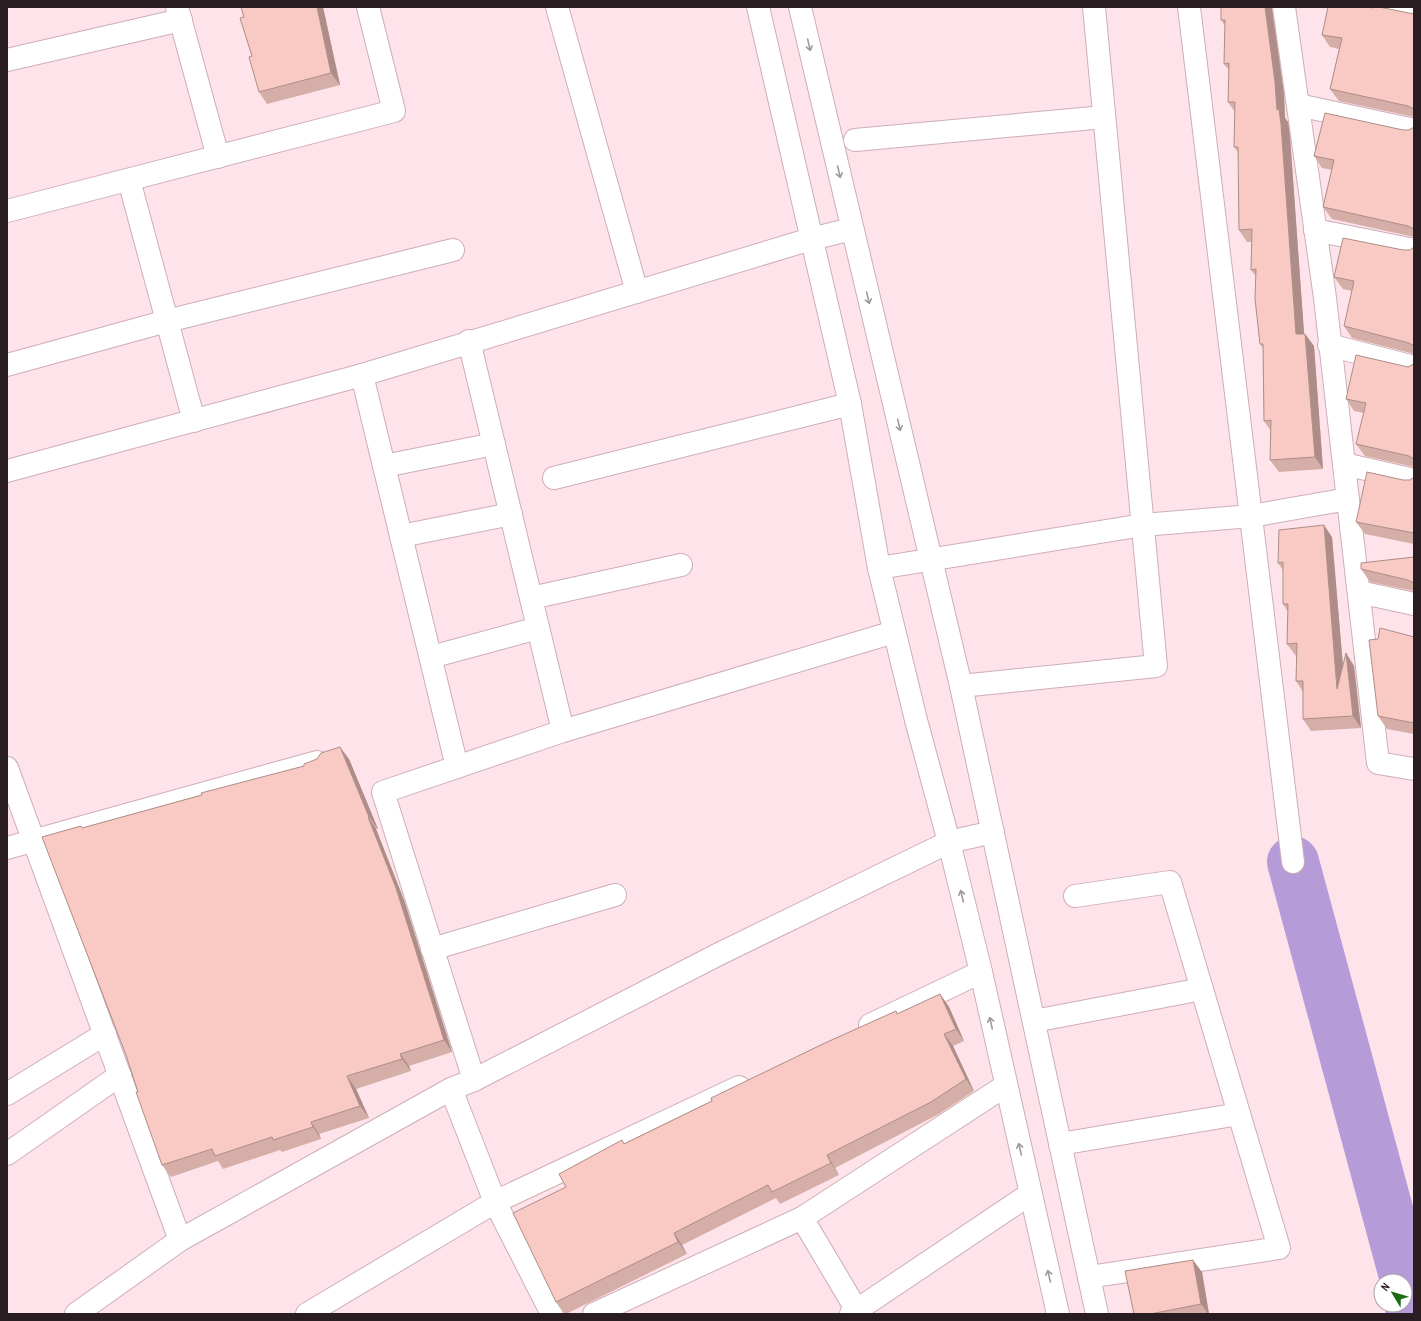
<svg xmlns="http://www.w3.org/2000/svg" width="1421" height="1321" font-family="'Archivo Narrow',sans-serif">
<style>
.lines{fill:none;stroke-linecap:round;stroke-linejoin:round}
.river{stroke:#b59cd9;stroke-width:52}
.minor-casing{stroke:#ceaeb7;stroke-width:24}
.minor{stroke:#fff;stroke-width:22}
.wall{fill:#d5aea8}
.shaded-wall{fill:#ae8d88}
.building{fill:#f8cac3;stroke:#ae8d88}
.oneway{stroke:#9f999b}
</style>
<rect width="100%" height="100%" fill="#fee3ea"/>
<g class="lines">
<path class="river" d="M 1293,862 L 1409,1291 L 1412,1314"/>
<defs>
<g id="minor">
<path d="M 177,7 L 218,157"/>
<path d="M 557,7 L 637,292"/>
<path d="M 758,7 L 850,404 L 879,568 L 916,720 L 949,842 L 981,972 L 1058,1314"/>
<path d="M 800,7 L 961,686 L 1097,1314"/>
<path d="M 1189,7 L 1293,862"/>
<path d="M 1284,7 L 1325,298 L 1378,763 L 1414,769"/>
<path d="M 1387,7 L 1414,12"/>
<path d="M 7,60 L 181,20"/>
<path d="M 1298,105 L 1414,130"/>
<path d="M 855,140 L 1104,117"/>
<path d="M 129,180 L 194,421"/>
<path d="M 7,211 L 394,111 L 368,7"/>
<path d="M 1315,230 L 1414,250"/>
<path d="M 469,341 L 563,731"/>
<path d="M 1329,345 L 1414,367"/>
<path d="M 7,365 L 167,321 L 453,250"/>
<path d="M 362,375 L 457,767"/>
<path d="M 1344,464 L 1414,480"/>
<path d="M 384,466 L 494,444"/>
<path d="M 7,471 L 362,375 L 811,239 L 852,229"/>
<path d="M 554,478 L 850,404"/>
<path d="M 401,536 L 511,514"/>
<path d="M 879,568 L 1143,525 L 1251,516 L 1348,499"/>
<path d="M 1359,592 L 1414,604"/>
<path d="M 531,598 L 681,565"/>
<path d="M 431,657 L 538,628"/>
<path d="M 961,686 L 1156,666 L 1094,7"/>
<path d="M 7,768 L 180,1240"/>
<path d="M 7,848 L 317,762"/>
<path d="M 1075,896 L 1170,882 L 1279,1248 L 1089,1277"/>
<path d="M 432,949 L 615,895"/>
<path d="M 1034,1021 L 1202,989"/>
<path d="M 870,1025 L 981,972"/>
<path d="M 474,1080 L 383,792 L 563,731 L 894,632"/>
<path d="M 451,1089 L 495,1202 L 552,1314"/>
<path d="M 7,1094 L 105,1034"/>
<path d="M 1060,1144 L 1239,1114"/>
<path d="M 7,1154 L 120,1075"/>
<path d="M 802,1218 L 859,1314"/>
<path d="M 76,1314 L 180,1240 L 451,1089 L 474,1080 L 719,954 L 949,842 L 993,832"/>
<path d="M 307,1314 L 495,1202 L 739,1087"/>
<path d="M 594,1314 L 802,1218 L 1005,1086"/>
<path d="M 851,1314 L 1030,1194"/>
</g>
</defs>
<use href="#minor" class="minor-casing"/>
<use href="#minor" class="minor"/>
</g>
<g class="wall">
<path d="M 241,7 L 323,7 L 340,85 L 267,104 L 259,92 L 252,56 Z"/>
<path d="M 1373,8 L 1414,14 L 1414,117 L 1339,101 L 1330,89 L 1339,49 L 1330,47 L 1322,35 Z"/>
<path d="M 1272,9 L 1284,94 L 1285,118 L 1288,122 L 1290,137 L 1304,334 L 1305,334 L 1314,346 L 1323,469 L 1279,472 L 1270,460 L 1271,431 L 1264,421 L 1263,348 L 1260,344 L 1256,276 L 1251,270 L 1252,242 L 1247,242 L 1239,230 L 1238,152 L 1234,147 L 1235,112 L 1228,102 L 1229,70 L 1224,64 L 1225,26 L 1221,20 Z"/>
<path d="M 1414,127 L 1414,237 L 1332,219 L 1323,207 L 1332,170 L 1322,168 L 1314,156 L 1403,130 L 1409,130 Z"/>
<path d="M 1414,247 L 1414,354 L 1352,338 L 1344,326 L 1352,291 L 1343,289 L 1334,277 L 1403,250 L 1410,250 Z"/>
<path d="M 1414,364 L 1414,467 L 1365,456 L 1356,444 L 1364,413 L 1354,411 L 1346,399 Z"/>
<path d="M 1414,477 L 1414,544 L 1365,534 L 1356,522 L 1403,480 L 1410,480 Z"/>
<path d="M 1332,537 L 1343,666 L 1346,653 L 1354,666 L 1361,728 L 1311,731 L 1303,719 L 1303,692 L 1296,681 L 1297,656 L 1296,656 L 1287,644 L 1288,612 L 1283,604 L 1283,570 L 1278,563 Z"/>
<path d="M 1414,557 L 1414,591 L 1370,582 L 1361,569 Z"/>
<path d="M 1414,637 L 1414,734 L 1387,729 L 1378,716 Z"/>
<path d="M 349,759 L 378,829 L 376,829 L 404,900 L 452,1052 L 409,1066 L 411,1071 L 356,1089 L 369,1118 L 319,1134 L 321,1139 L 282,1152 L 280,1150 L 223,1169 L 218,1161 L 171,1177 L 162,1165 L 138,1092 L 83,828 L 304,766 Z"/>
<path d="M 940,994 L 949,1007 L 964,1041 L 953,1046 L 974,1091 L 939,1114 L 835,1168 L 839,1175 L 780,1204 L 776,1198 L 682,1245 L 687,1254 L 566,1314 L 564,1314 L 556,1302 L 566,1187 L 625,1143 L 896,1011 L 898,1014 Z"/>
<path d="M 1202,1272 L 1209,1314 L 1134,1314 Z"/>
</g>
<g class="shaded-wall">
<path d="M 317,7 L 323,7 L 340,85 L 331,73 Z"/>
<path d="M 1265,7 L 1272,7 L 1272,9 L 1284,94 L 1285,118 L 1288,122 L 1290,137 L 1305,346 L 1296,334 L 1277,110 Z"/>
<path d="M 1305,334 L 1314,346 L 1323,469 L 1315,457 Z"/>
<path d="M 1324,525 L 1332,537 L 1346,702 L 1337,689 Z"/>
<path d="M 1346,653 L 1354,666 L 1361,728 L 1353,716 Z"/>
<path d="M 340,747 L 349,759 L 378,829 L 369,817 Z"/>
<path d="M 368,817 L 376,829 L 404,900 L 452,1052 L 444,1040 Z"/>
<path d="M 940,994 L 949,1007 L 964,1041 L 956,1029 Z"/>
<path d="M 944,1034 L 953,1046 L 974,1091 L 966,1079 Z"/>
<path d="M 400,1054 L 409,1066 L 411,1071 L 402,1059 Z"/>
<path d="M 347,1076 L 356,1089 L 369,1118 L 360,1106 Z"/>
<path d="M 311,1122 L 319,1134 L 321,1139 L 313,1127 Z"/>
<path d="M 827,1155 L 835,1168 L 839,1175 L 831,1163 Z"/>
<path d="M 674,1233 L 682,1245 L 687,1254 L 678,1242 Z"/>
<path d="M 1193,1260 L 1202,1272 L 1209,1314 L 1208,1314 L 1201,1304 Z"/>
</g>
<g class="building">
<path d="M 241,7 L 317,7 L 331,73 L 259,92 L 249,57 L 252,56 L 240,18 L 244,17 Z"/>
<path d="M 1221,7 L 1265,7 L 1275,82 L 1277,110 L 1279,109 L 1281,124 L 1296,334 L 1305,334 L 1315,457 L 1270,460 L 1271,420 L 1264,421 L 1263,344 L 1260,344 L 1255,299 L 1256,269 L 1251,270 L 1252,229 L 1239,230 L 1238,147 L 1234,147 L 1235,102 L 1228,102 L 1229,63 L 1224,64 L 1225,20 L 1221,20 Z"/>
<path d="M 1328,7 L 1368,7 L 1373,8 L 1373,7 L 1379,7 L 1414,14 L 1414,109 L 1408,106 L 1330,89 L 1342,38 L 1322,35 Z"/>
<path d="M 1325,113 L 1403,130 L 1409,130 L 1414,127 L 1414,229 L 1408,226 L 1323,207 L 1334,160 L 1314,156 Z"/>
<path d="M 1343,238 L 1403,250 L 1410,250 L 1414,247 L 1414,346 L 1409,343 L 1344,326 L 1354,281 L 1334,277 Z"/>
<path d="M 1356,355 L 1408,367 L 1414,364 L 1414,459 L 1409,456 L 1356,444 L 1366,403 L 1346,399 Z"/>
<path d="M 1367,472 L 1403,480 L 1410,480 L 1414,477 L 1414,533 L 1356,522 Z"/>
<path d="M 1324,525 L 1337,689 L 1346,653 L 1353,716 L 1303,719 L 1303,681 L 1296,681 L 1297,643 L 1287,644 L 1288,604 L 1283,604 L 1283,562 L 1278,563 L 1279,530 Z"/>
<path d="M 1414,557 L 1414,583 L 1408,580 L 1361,569 L 1361,563 Z"/>
<path d="M 1380,628 L 1414,637 L 1414,723 L 1378,716 L 1369,640 L 1378,639 Z"/>
<path d="M 340,747 L 369,817 L 368,817 L 396,888 L 444,1040 L 400,1054 L 402,1059 L 347,1076 L 360,1106 L 311,1122 L 313,1127 L 273,1140 L 272,1137 L 215,1156 L 212,1149 L 162,1165 L 136,1092 L 138,1092 L 126,1055 L 42,837 L 81,826 L 82,828 L 202,795 L 201,793 L 304,766 L 304,764 L 317,759 L 321,753 Z"/>
<path d="M 940,994 L 956,1029 L 944,1034 L 966,1079 L 931,1102 L 827,1155 L 831,1163 L 772,1192 L 768,1185 L 674,1233 L 678,1242 L 556,1302 L 513,1213 L 566,1187 L 559,1174 L 622,1140 L 624,1144 L 712,1101 L 711,1098 L 825,1043 L 896,1011 L 897,1014 Z"/>
<path d="M 1193,1260 L 1201,1304 L 1150,1314 L 1134,1314 L 1125,1271 Z"/>
</g>
<defs><path id="oneway-shaft" d="M-6 0H5M1.5-3L5.5 0L1.5 3" fill="none" stroke-width="1.6" stroke-linecap="round" stroke-linejoin="round"/></defs>
<g class="oneway">
<use href="#oneway-shaft" transform="translate(809 45) rotate(77)"/>
<use href="#oneway-shaft" transform="translate(839 172) rotate(77)"/>
<use href="#oneway-shaft" transform="translate(868 298) rotate(77)"/>
<use href="#oneway-shaft" transform="translate(899 425) rotate(77)"/>
<use href="#oneway-shaft" transform="translate(962 896) rotate(-103)"/>
<use href="#oneway-shaft" transform="translate(991 1023) rotate(-102)"/>
<use href="#oneway-shaft" transform="translate(1020 1149) rotate(-103)"/>
<use href="#oneway-shaft" transform="translate(1049 1276) rotate(-103)"/>
</g>
<rect width="1421" height="1321" fill="none" stroke="#291d21" stroke-width="16"/>
<g transform="translate(1393 1293) rotate(308)"><circle r="19" fill="#ffffff" stroke="#a9a5a6"/>
<path d="M0-3L7 15L0 10L-7 15Z" fill="#1c6d13"/>
<text y="-6" font-size="11" font-weight="bold" text-anchor="middle" fill="#291d21">N</text>
</g>
</svg>
